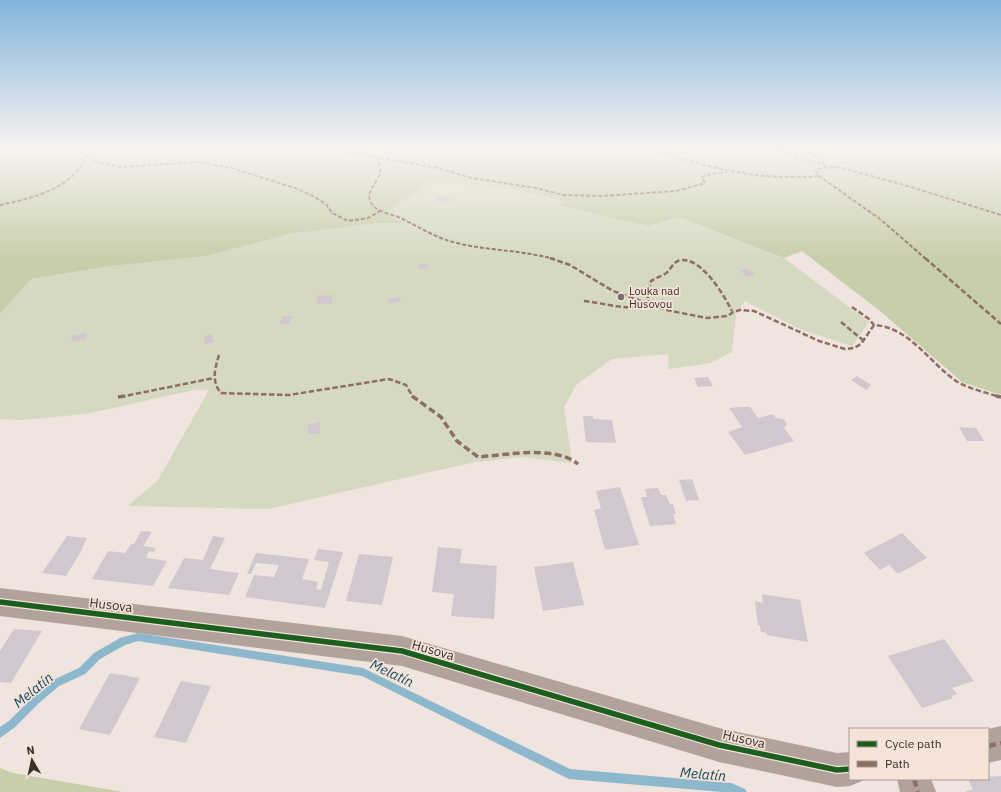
<svg xmlns="http://www.w3.org/2000/svg" width="1001" height="792" font-family="'IBM Plex Sans',sans-serif">
<style>
.green{fill:#d5d9c1}
.forest{fill:#c6ceab}
.lines{fill:none;stroke-linecap:round;stroke-linejoin:round}
.stream{fill:#8cb7cc;fill-rule:evenodd}
.building{fill:#d1c7cf}
.minor{fill:#b1a29c;fill-rule:evenodd}
.quiet-far3{stroke:#8d6e63;stroke-width:2;stroke-dasharray:4 2;stroke-linecap:butt}
.quiet-far2{stroke:#8d6e63;stroke-width:2.5;stroke-dasharray:5.5 2.5;stroke-linecap:butt}
.quiet-far1{stroke:#8d6e63;stroke-width:3.5;stroke-dasharray:7 3.5;stroke-linecap:butt}
.quiet{stroke:#8d6e63;stroke-width:4.5;stroke-dasharray:8 4.5;stroke-linecap:butt}
.cycleway-casing{stroke:#f5e3d8;stroke-width:8}
.cycleway{stroke:#1b5e20;stroke-width:5.5}
.poi-dot{fill:#776e69;stroke:#f5e3d8;stroke-width:1.5}
.labels{text-anchor:middle;dominant-baseline:central;stroke-width:3.5;stroke-linejoin:round;paint-order:stroke}
.poi-label{font-size:11px;fill:#362f2a;stroke:#f5e3d8;text-anchor:start}
.near-street-label{font-size:13px;fill:#362f2a;stroke:#f5e3d8}
.near-water-label{font-size:14px;font-style:italic;fill:#144b62;stroke:#f5e3d8}
</style>
<rect width="100%" height="100%" fill="#efe4de"/>
<path class="green" d="M 432,182 L 508,188 L 564,201 L 561,206 L 648,226 L 679,217 L 784,258 L 869,322 L 852,346 L 802,330 L 745,301 L 736,313 L 732,352 L 711,363 L 668,369 L 669,354 L 612,359 L 577,384 L 564,407 L 572,463 L 522,457 L 475,462 L 268,509 L 128,506 L 158,480 L 209,390 L 194,390 L 86,414 L 22,420 L 0,419 L 0,314 L 31,279 L 111,266 L 207,256 L 288,234 L 380,223 L 402,223 L 384,213 Z"/>
<g class="forest">
<path d="M 0,150 L 1001,150 L 1001,394 L 998,394 L 962,382 L 880,311 L 802,251 L 784,258 L 679,217 L 648,226 L 560,206 L 564,201 L 508,188 L 432,182 L 384,213 L 403,223 L 380,223 L 289,234 L 207,256 L 111,266 L 31,279 L 0,314 Z"/>
<path d="M 0,768 L 13,773 L 123,792 L 0,792 Z"/>
</g>
<g class="lines">
<path class="stream" d="M 138,633 L 363,668 L 570,769 L 731,783 L 745,789 L 747,792 L 722,792 L 569,779 L 362,676 L 138,641 L 125,645 L 100,659 L 85,674 L 59,686 L 39,703 L 15,727 L 0,738 L 0,727 L 9,721 L 33,697 L 53,680 L 79,668 L 94,653 L 120,638 Z"/>
</g>
<g class="building">
<path d="M 441,195 L 451,200 L 443,204 L 434,199 Z"/>
<path d="M 419,264 L 428,264 L 427,269 L 419,269 Z"/>
<path d="M 746,268 L 755,274 L 748,277 L 740,271 Z"/>
<path d="M 332,295 L 332,303 L 317,304 L 317,296 Z"/>
<path d="M 399,297 L 401,301 L 389,304 L 387,299 Z"/>
<path d="M 283,316 L 293,316 L 289,324 L 280,324 Z"/>
<path d="M 87,333 L 85,339 L 71,342 L 73,335 Z"/>
<path d="M 212,334 L 214,342 L 205,344 L 204,336 Z"/>
<path d="M 857,376 L 871,385 L 866,390 L 851,380 Z"/>
<path d="M 708,377 L 713,386 L 698,387 L 694,378 Z"/>
<path d="M 739,407 L 750,407 L 758,418 L 773,414 L 776,418 L 783,419 L 787,424 L 784,428 L 794,441 L 745,455 L 728,432 L 742,427 L 729,408 Z"/>
<path d="M 583,416 L 593,416 L 593,419 L 612,420 L 616,443 L 586,442 Z"/>
<path d="M 320,422 L 320,433 L 308,435 L 308,425 Z"/>
<path d="M 959,427 L 976,428 L 984,441 L 967,441 Z"/>
<path d="M 692,479 L 699,500 L 686,501 L 679,480 Z"/>
<path d="M 620,487 L 639,545 L 605,550 L 594,510 L 601,508 L 596,491 Z"/>
<path d="M 658,488 L 661,495 L 666,495 L 670,504 L 673,504 L 676,514 L 673,514 L 676,524 L 650,526 L 641,497 L 647,497 L 645,489 Z"/>
<path d="M 141,531 L 152,532 L 143,546 L 156,548 L 153,552 L 149,551 L 146,558 L 167,561 L 153,586 L 92,579 L 108,551 L 125,553 L 131,544 L 134,544 Z"/>
<path d="M 902,533 L 927,558 L 898,574 L 889,565 L 880,570 L 864,553 Z"/>
<path d="M 67,536 L 87,538 L 82,548 L 83,548 L 66,576 L 42,573 Z"/>
<path d="M 213,536 L 225,538 L 210,569 L 239,573 L 229,595 L 168,588 L 184,558 L 203,560 Z"/>
<path d="M 438,547 L 462,549 L 460,563 L 497,566 L 494,619 L 451,616 L 454,594 L 432,592 Z"/>
<path d="M 318,549 L 343,552 L 325,608 L 245,597 L 254,575 L 274,577 L 279,565 L 256,563 L 251,574 L 247,574 L 256,553 L 309,559 L 302,579 L 318,582 L 316,589 L 321,590 L 329,562 L 314,560 Z"/>
<path d="M 359,554 L 393,557 L 382,605 L 346,601 Z"/>
<path d="M 573,562 L 584,605 L 543,611 L 534,567 Z"/>
<path d="M 762,594 L 800,600 L 808,642 L 767,635 L 767,633 L 761,632 L 760,626 L 758,625 L 755,601 L 763,603 Z"/>
<path d="M 14,629 L 42,631 L 11,683 L 0,682 L 0,651 Z"/>
<path d="M 944,639 L 974,681 L 952,688 L 957,694 L 951,696 L 953,698 L 922,708 L 888,656 Z"/>
<path d="M 110,673 L 140,678 L 110,735 L 79,729 Z"/>
<path d="M 181,681 L 211,686 L 186,743 L 154,737 Z"/>
<path d="M 1001,776 L 1001,792 L 966,792 L 965,791 L 973,790 L 968,780 L 988,779 L 988,777 Z"/>
</g>
<g class="lines">
<g class="minor">
<path d="M 0,588 L 402,636 L 719,728 L 837,753 L 850,752 L 850,779 L 863,779 L 862,781 L 850,786 L 837,787 L 719,762 L 402,666 L 0,616 Z"/>
<path d="M 1001,726 L 1001,760 L 988,763 L 988,729 Z"/>
<path d="M 897,779 L 931,779 L 936,792 L 900,792 Z"/>
</g>
<g class="quiet-far3">
<path d="M 81,150 L 81,152 L 94,161 L 121,167 L 198,162 L 232,168 L 295,188 L 311,195 L 326,204 L 332,213 L 348,221 L 368,218 L 380,211"/>
<path d="M 339,150 L 437,168 L 472,178 L 536,188 L 564,195 L 602,196 L 676,191 L 705,183 L 702,178 L 705,175 L 727,172"/>
<path d="M 656,150 C 710,169 762,181 819,176"/>
<path d="M 777,150 L 827,166"/>
<path d="M 808,150 L 824,163"/>
<path d="M 377,157 C 378,161 381,168 380,172 C 378,183 365,191 371,203 C 376,212 389,213 398,217 C 418,226 435,238 457,243 C 489,251 522,250 554,259"/>
<path d="M 0,205 C 33,198 72,189 87,156"/>
<path d="M 926,259 L 880,219 L 819,176 L 816,171 L 821,168 L 839,167 L 911,187 L 1001,215"/>
</g>
<g class="quiet-far2">
<path d="M 550,258 L 570,265 L 613,291 L 666,310 L 707,318 L 728,316 L 733,312 L 740,310 L 754,311 L 819,341 L 845,349 L 854,348 L 861,344 L 874,325 C 909,327 929,362 956,381 C 969,389 985,392 999,397"/>
<path d="M 925,258 L 1001,324"/>
<path d="M 584,301 C 605,303 629,312 649,304 L 647,293 L 651,281 C 655,278 660,277 665,274 C 671,270 673,261 681,260 C 702,258 724,295 732,311"/>
<path d="M 852,307 L 869,319 L 874,325"/>
<path d="M 841,322 L 864,341"/>
<path d="M 219,355 C 215,368 211,382 221,393 L 289,395 L 389,379 L 406,385 L 413,397"/>
<path d="M 120,397 L 214,378"/>
</g>
<g class="quiet-far1">
<path d="M 412,396 L 441,417 L 457,441 L 478,457 C 507,455 554,445 578,464"/>
<path d="M 996,396 L 1001,397"/>
<path d="M 118,397 L 125,396"/>
</g>
<g class="quiet">
<path d="M 988,746 L 1001,743"/>
<path d="M 914,779 L 918,792"/>
</g>
<defs>
<path id="cycleway" d="M 0,602 L 402,651 L 719,745 L 837,770 L 850,769"/>
</defs>
<use href="#cycleway" class="cycleway-casing"/>
<use href="#cycleway" class="cycleway"/>
</g>
<linearGradient id="sky" x2="0" y2="1"><stop stop-color="#83b5dd"/><stop offset="0.57" stop-color="#f8f3f0"/><stop offset="1" stop-color="#f8f3f0" stop-opacity="0"/></linearGradient>
<rect width="1001" height="261" fill="url(#sky)"/>
<circle class="poi-dot" cx="621" cy="297" r="4"/>
<g class="labels">
<g class="poi-label">
<text x="629" y="291">Louka nad<tspan x="629" dy="13">Husovou</tspan></text>
</g>
<g class="near-street-label">
<text transform="translate(111 605) rotate(7)">Husova</text>
<text transform="translate(433 650) rotate(16)">Husova</text>
<text transform="translate(744 739) rotate(13)">Husova</text>
</g>
<g class="near-water-label">
<text transform="translate(392 673) rotate(25)">Melatín</text>
<text transform="translate(33 690) rotate(-39)">Melatín</text>
<text transform="translate(703 774) rotate(5)">Melatín</text>
</g>
</g>
<rect x="849" y="728" width="140" height="52" fill="#f5e3d8" stroke="#a99b92"/>
<rect x="857" y="741" width="20" height="6" fill="#1b5e20" stroke="#a99b92"/>
<text x="885" y="748" font-size="12" fill="#362f2a">Cycle path</text>
<rect x="857" y="761" width="20" height="6" fill="#8d6e63" stroke="#a99b92"/>
<text x="885" y="768" font-size="12" fill="#362f2a">Path</text>
<g transform="translate(32 760) rotate(351)" stroke="#f5e3d8" stroke-width="3" paint-order="stroke">
<path d="M0-3L7 15L0 10L-7 15Z" fill="#362f2a"/>
<text y="-6" font-size="11" font-weight="bold" text-anchor="middle" fill="#362f2a">N</text>
</g>
</svg>
